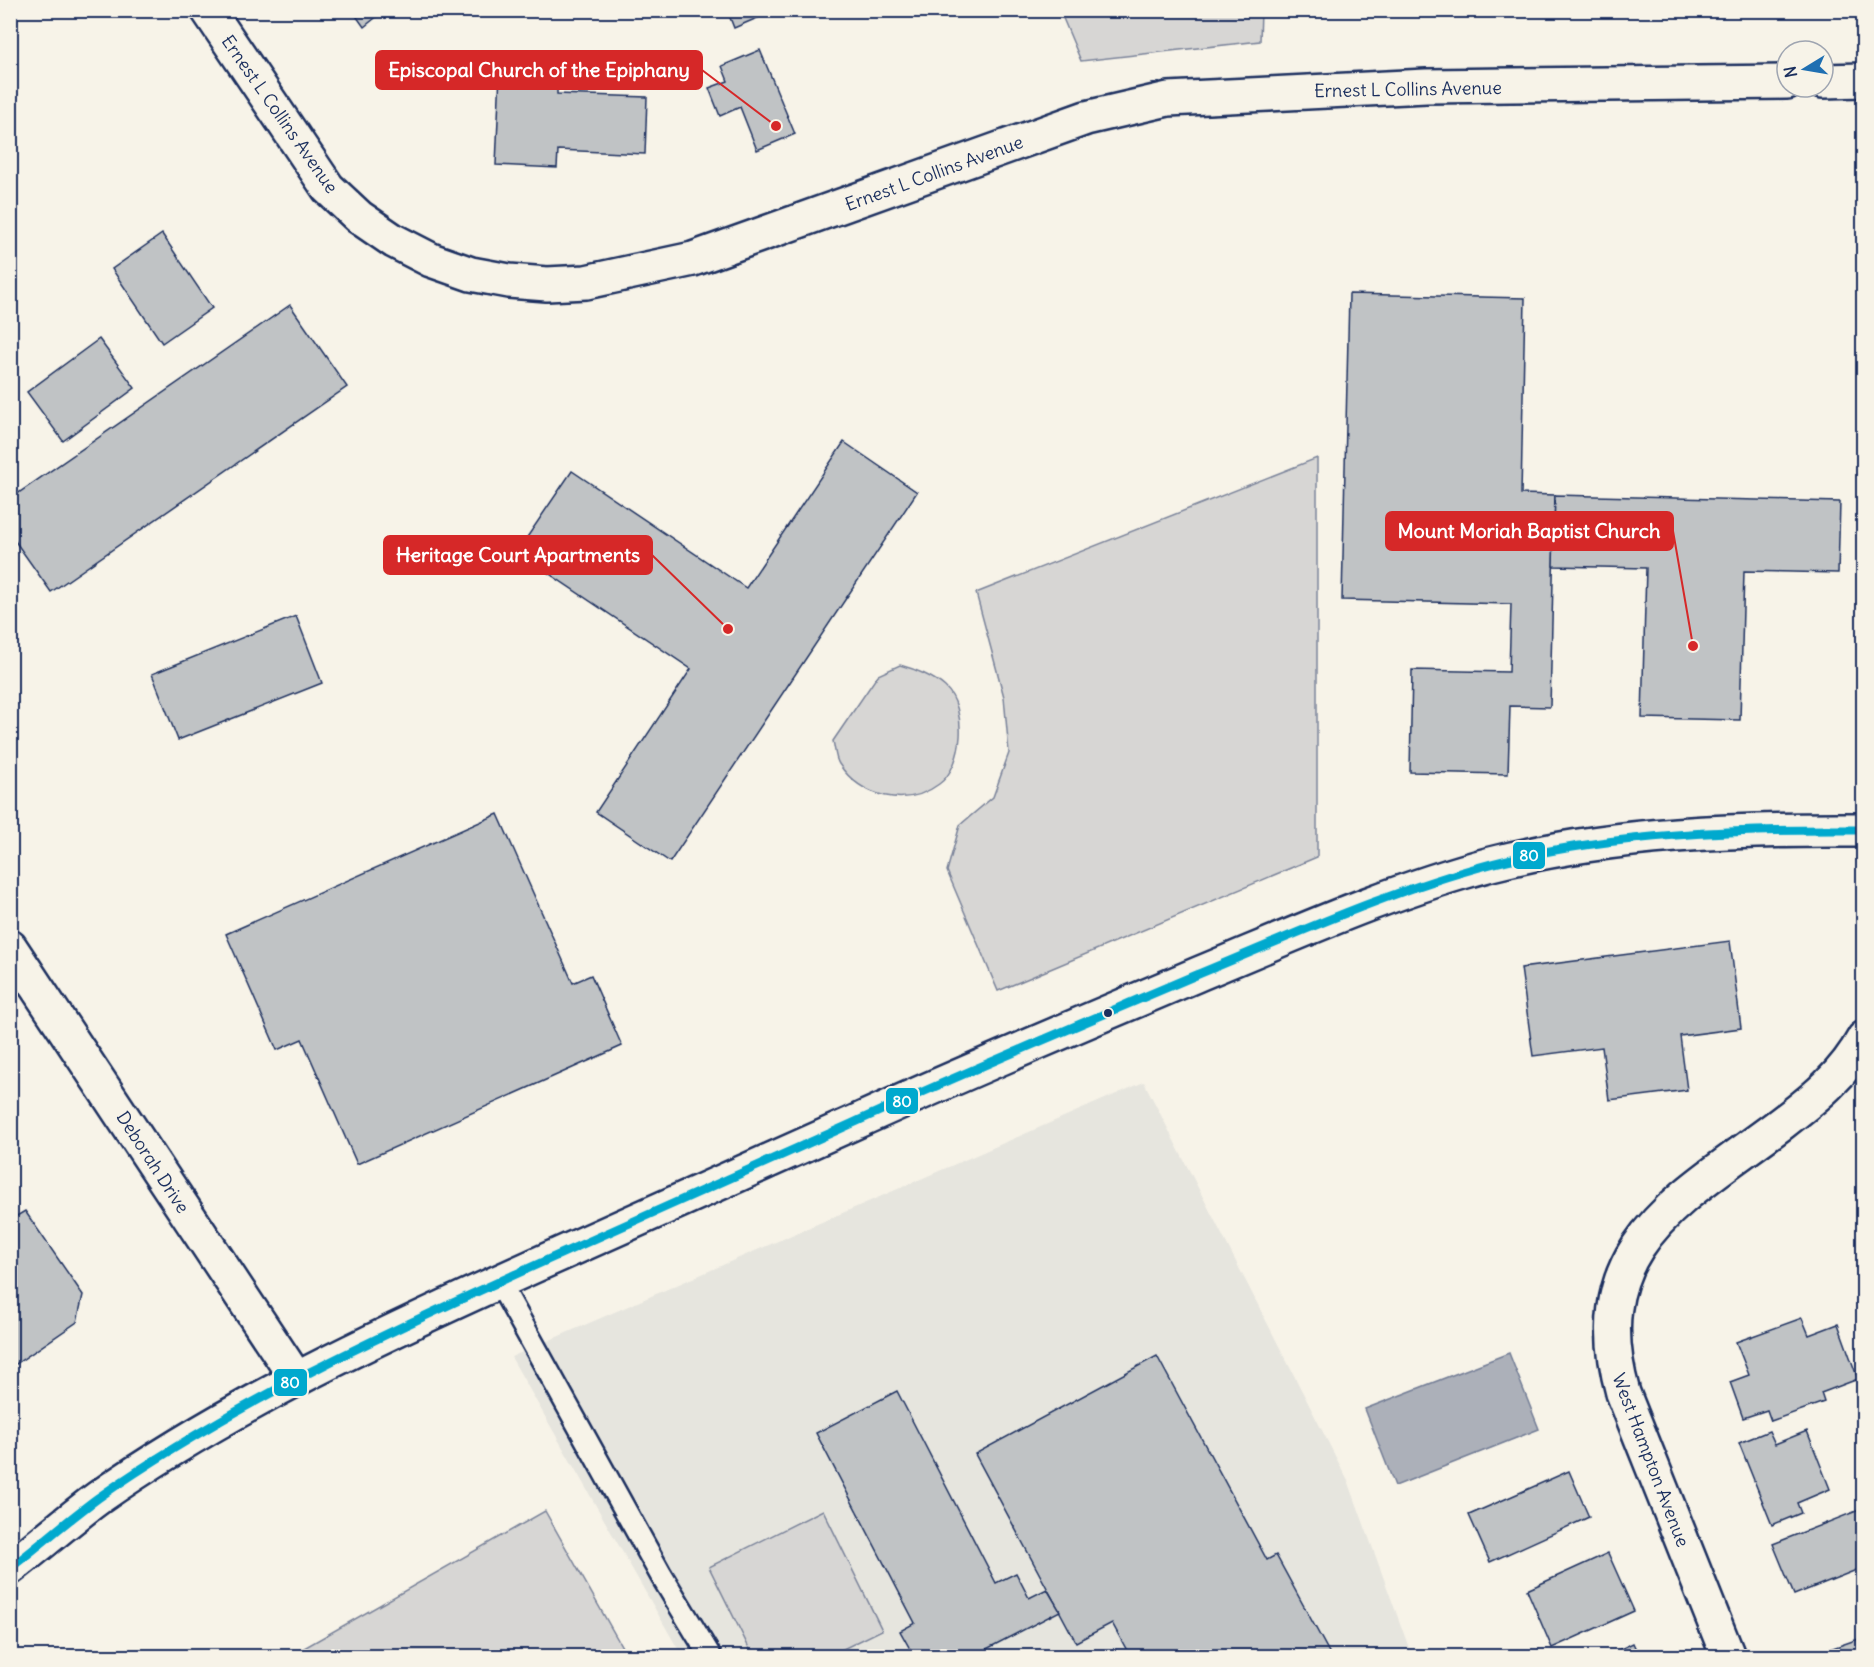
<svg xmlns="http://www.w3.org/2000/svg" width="1874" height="1667" font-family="Delius,sans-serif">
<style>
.built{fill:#e6e5de}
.green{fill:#d7d6d4;stroke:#798299;stroke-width:1.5}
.water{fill:#acb0b9;stroke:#727c95;stroke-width:1.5}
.building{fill:#c0c3c5;stroke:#1b2f5e;stroke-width:1.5}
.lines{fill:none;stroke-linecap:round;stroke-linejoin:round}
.lane-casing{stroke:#1b2f5e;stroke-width:26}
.street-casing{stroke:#1b2f5e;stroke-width:38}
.primary-casing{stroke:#1b2f5e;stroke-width:38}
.path{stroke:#1b2f5e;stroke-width:4;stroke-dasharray:1.5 4.5;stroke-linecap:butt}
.lane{stroke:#f7f3e8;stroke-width:21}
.street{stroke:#f7f3e8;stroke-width:33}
.primary{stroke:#f7f3e8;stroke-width:33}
.bus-1-casing{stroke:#f7f3e8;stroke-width:14}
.bus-1{stroke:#00a9ce;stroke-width:9}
.bus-dot{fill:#1b2f5e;stroke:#f7f3e8;stroke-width:2}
.labels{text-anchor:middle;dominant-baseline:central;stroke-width:5;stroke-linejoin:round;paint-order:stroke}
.street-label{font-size:18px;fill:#1b2f5e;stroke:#f7f3e8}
.leader{fill:none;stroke:#d62828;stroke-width:2}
.callout-dot{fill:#d62828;stroke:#f7f3e8;stroke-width:2}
.callout{fill:#d62828;stroke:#d62828;stroke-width:2}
.callout-label{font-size:20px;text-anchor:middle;font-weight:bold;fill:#fff}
.line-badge{stroke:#f7f3e8;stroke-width:2}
.badge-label{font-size:16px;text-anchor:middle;font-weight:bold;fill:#fff}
</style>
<rect width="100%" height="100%" fill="#f7f3e8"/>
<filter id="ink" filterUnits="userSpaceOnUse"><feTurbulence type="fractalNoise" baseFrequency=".0167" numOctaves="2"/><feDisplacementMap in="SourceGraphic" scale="12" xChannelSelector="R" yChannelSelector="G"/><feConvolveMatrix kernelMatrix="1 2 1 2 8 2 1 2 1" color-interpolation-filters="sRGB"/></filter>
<g filter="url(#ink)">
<path class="built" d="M 1144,1082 L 1349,1483 L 1412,1656 L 682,1656 L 511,1357 Z"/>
<g class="green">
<path d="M 1060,11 L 1261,11 L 1260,41 L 1081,61 Z"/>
<path d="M 1317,458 L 1317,857 L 998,991 L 947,871 L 960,825 L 993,797 L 1009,753 L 1004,697 L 976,593 Z"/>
<path d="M 900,665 C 915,669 934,677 945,687 C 968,708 964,766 939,784 C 906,809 861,797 839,764 C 835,758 835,748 833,741 L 878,675 Z"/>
<path d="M 823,1510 L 882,1630 L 829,1656 L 753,1656 L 709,1567 Z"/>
<path d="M 545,1511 L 627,1656 L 290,1656 Z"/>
</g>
<path class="water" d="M 1509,1353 L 1539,1429 L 1395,1486 L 1365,1409 Z"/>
<g class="building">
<path d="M 352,10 L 385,10 L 364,27 Z"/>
<path d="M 727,10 L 776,10 L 734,28 Z"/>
<path d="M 760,50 L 795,134 L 757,150 L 740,107 L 720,116 L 709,88 L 728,81 L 722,66 Z"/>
<path d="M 500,73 L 557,76 L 557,94 L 647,97 L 645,154 L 558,150 L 557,168 L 496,165 Z"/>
<path d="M 162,234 L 212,308 L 162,343 L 112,269 Z"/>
<path d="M 1349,294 L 1525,298 L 1521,494 L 1555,495 L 1550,707 L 1510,706 L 1508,774 L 1410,772 L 1412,670 L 1509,672 L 1511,604 L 1342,600 Z"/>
<path d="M 290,305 L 347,387 L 51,592 L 10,534 L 10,499 Z"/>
<path d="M 99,339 L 135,388 L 63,441 L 27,392 Z"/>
<path d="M 844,442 L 917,492 L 670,862 L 596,812 L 691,669 L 517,552 L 572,471 L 746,588 Z"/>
<path d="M 1555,495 L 1840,502 L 1838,573 L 1744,571 L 1740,720 L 1642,718 L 1646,568 L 1553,566 Z"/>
<path d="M 296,616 L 322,683 L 178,740 L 152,674 Z"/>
<path d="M 498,814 L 573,983 L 591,975 L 622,1046 L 357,1164 L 302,1039 L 277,1050 L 226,934 Z"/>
<path d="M 1730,941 L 1741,1028 L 1680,1036 L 1687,1090 L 1609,1100 L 1602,1047 L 1533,1056 L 1521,968 Z"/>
<path d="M 25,1211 L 83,1295 L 77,1322 L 10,1368 L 10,1220 Z"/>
<path d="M 1802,1318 L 1809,1335 L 1838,1324 L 1858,1379 L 1821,1393 L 1824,1402 L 1771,1421 L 1767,1410 L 1743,1418 L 1730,1382 L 1749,1375 L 1736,1342 Z"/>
<path d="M 1157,1356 L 1267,1560 L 1276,1555 L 1331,1656 L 1130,1656 L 1112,1623 L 1076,1642 L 975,1454 Z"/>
<path d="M 897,1391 L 996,1583 L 1016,1573 L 1029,1598 L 1047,1589 L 1060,1611 L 973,1656 L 914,1656 L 900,1631 L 915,1623 L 816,1433 Z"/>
<path d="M 1769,1431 L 1775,1444 L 1807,1431 L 1830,1489 L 1797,1503 L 1801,1513 L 1772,1525 L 1739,1443 Z"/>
<path d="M 1569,1471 L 1589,1517 L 1490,1562 L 1469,1515 Z"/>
<path d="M 1864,1508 L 1864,1567 L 1794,1595 L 1773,1544 Z"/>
<path d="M 1608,1553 L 1634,1611 L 1552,1648 L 1527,1590 Z"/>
<path d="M 1864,1637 L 1864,1656 L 1810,1656 Z"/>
<path d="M 1633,1643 L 1639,1656 L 1606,1656 Z"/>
</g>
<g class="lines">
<defs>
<path id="lane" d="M 499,1282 L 661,1575 L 710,1656"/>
<g id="street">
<path d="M 208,10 L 328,188 L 359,217 L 394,241 L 431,260 L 471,274 L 509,281 L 547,284 L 586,282 L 693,259 L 1086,118 L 1168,99 L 1426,86 L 1787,82"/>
<path d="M 1823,81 L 1864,80"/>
<path d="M 10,947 L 296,1378"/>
<path d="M 1728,1656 L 1623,1393 C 1582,1246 1680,1200 1782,1123 C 1815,1098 1844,1075 1864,1038"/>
</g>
<path id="primary" d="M 10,1568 C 40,1545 68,1520 98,1498 C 234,1403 385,1333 536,1265 C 641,1218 746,1171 851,1124 C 965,1072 1081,1024 1196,975 C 1293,935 1389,891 1491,864 C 1611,833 1740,829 1864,830"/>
</defs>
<use href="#lane" class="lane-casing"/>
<use href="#street" class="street-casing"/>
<use href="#primary" class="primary-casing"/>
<path class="path" d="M 147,1656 L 150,1654"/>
<use href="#lane" class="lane"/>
<use href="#street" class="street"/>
<use href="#primary" class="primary"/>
<defs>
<path id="bus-1" d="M 10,1568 C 40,1545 68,1520 98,1498 C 234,1403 385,1333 536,1265 C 641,1218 746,1171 851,1124 C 965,1072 1081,1024 1196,975 C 1293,935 1389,891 1491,864 C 1611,833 1740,829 1864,830"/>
</defs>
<use href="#bus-1" class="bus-1-casing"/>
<use href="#bus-1" class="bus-1"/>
</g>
</g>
<circle class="bus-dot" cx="1108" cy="1013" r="5"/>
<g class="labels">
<g class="street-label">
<text transform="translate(1408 89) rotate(-1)">Ernest L Collins Avenue</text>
<text transform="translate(280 114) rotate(55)">Ernest L Collins Avenue</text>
<text transform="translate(934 173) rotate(-20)">Ernest L Collins Avenue</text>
<text transform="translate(153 1162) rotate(57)">Deborah Drive</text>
<text transform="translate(1651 1460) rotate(69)">West Hampton Avenue</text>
</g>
</g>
<path class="leader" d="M776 126L702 70M1693 646L1673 531M728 629L652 555"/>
<g class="callout-dot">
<circle cx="776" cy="126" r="6"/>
<circle cx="1693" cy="646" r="6"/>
<circle cx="728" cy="629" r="6"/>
</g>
<g class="callout">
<rect x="376" y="51" width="326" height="38" rx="6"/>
<rect x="1386" y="512" width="287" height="38" rx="6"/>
<rect x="384" y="536" width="268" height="38" rx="6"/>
</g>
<g class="callout-label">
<text x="539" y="77">Episcopal Church of the Epiphany</text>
<text x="1529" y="538">Mount Moriah Baptist Church</text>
<text x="518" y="562">Heritage Court Apartments</text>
</g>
<g class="line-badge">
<rect x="1512" y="841" width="34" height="29" rx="6" fill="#00a9ce"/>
<rect x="885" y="1087" width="34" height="28" rx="6" fill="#00a9ce"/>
<rect x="273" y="1368" width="35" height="29" rx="6" fill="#00a9ce"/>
</g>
<g class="badge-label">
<text x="1529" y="861">80</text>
<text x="902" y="1107">80</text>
<text x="290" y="1388">80</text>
</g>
<rect width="1874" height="1667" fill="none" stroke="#f7f3e8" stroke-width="36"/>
<rect x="18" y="18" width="1838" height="1631" fill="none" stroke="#1b2f5e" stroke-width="2" filter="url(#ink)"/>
<g transform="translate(1805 69) rotate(259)"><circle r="28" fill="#f7f3e8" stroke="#9fa5b1" stroke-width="1.5"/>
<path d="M0-4.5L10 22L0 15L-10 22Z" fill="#1f6fb2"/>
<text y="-9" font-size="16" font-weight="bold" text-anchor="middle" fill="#1b2f5e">N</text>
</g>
</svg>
